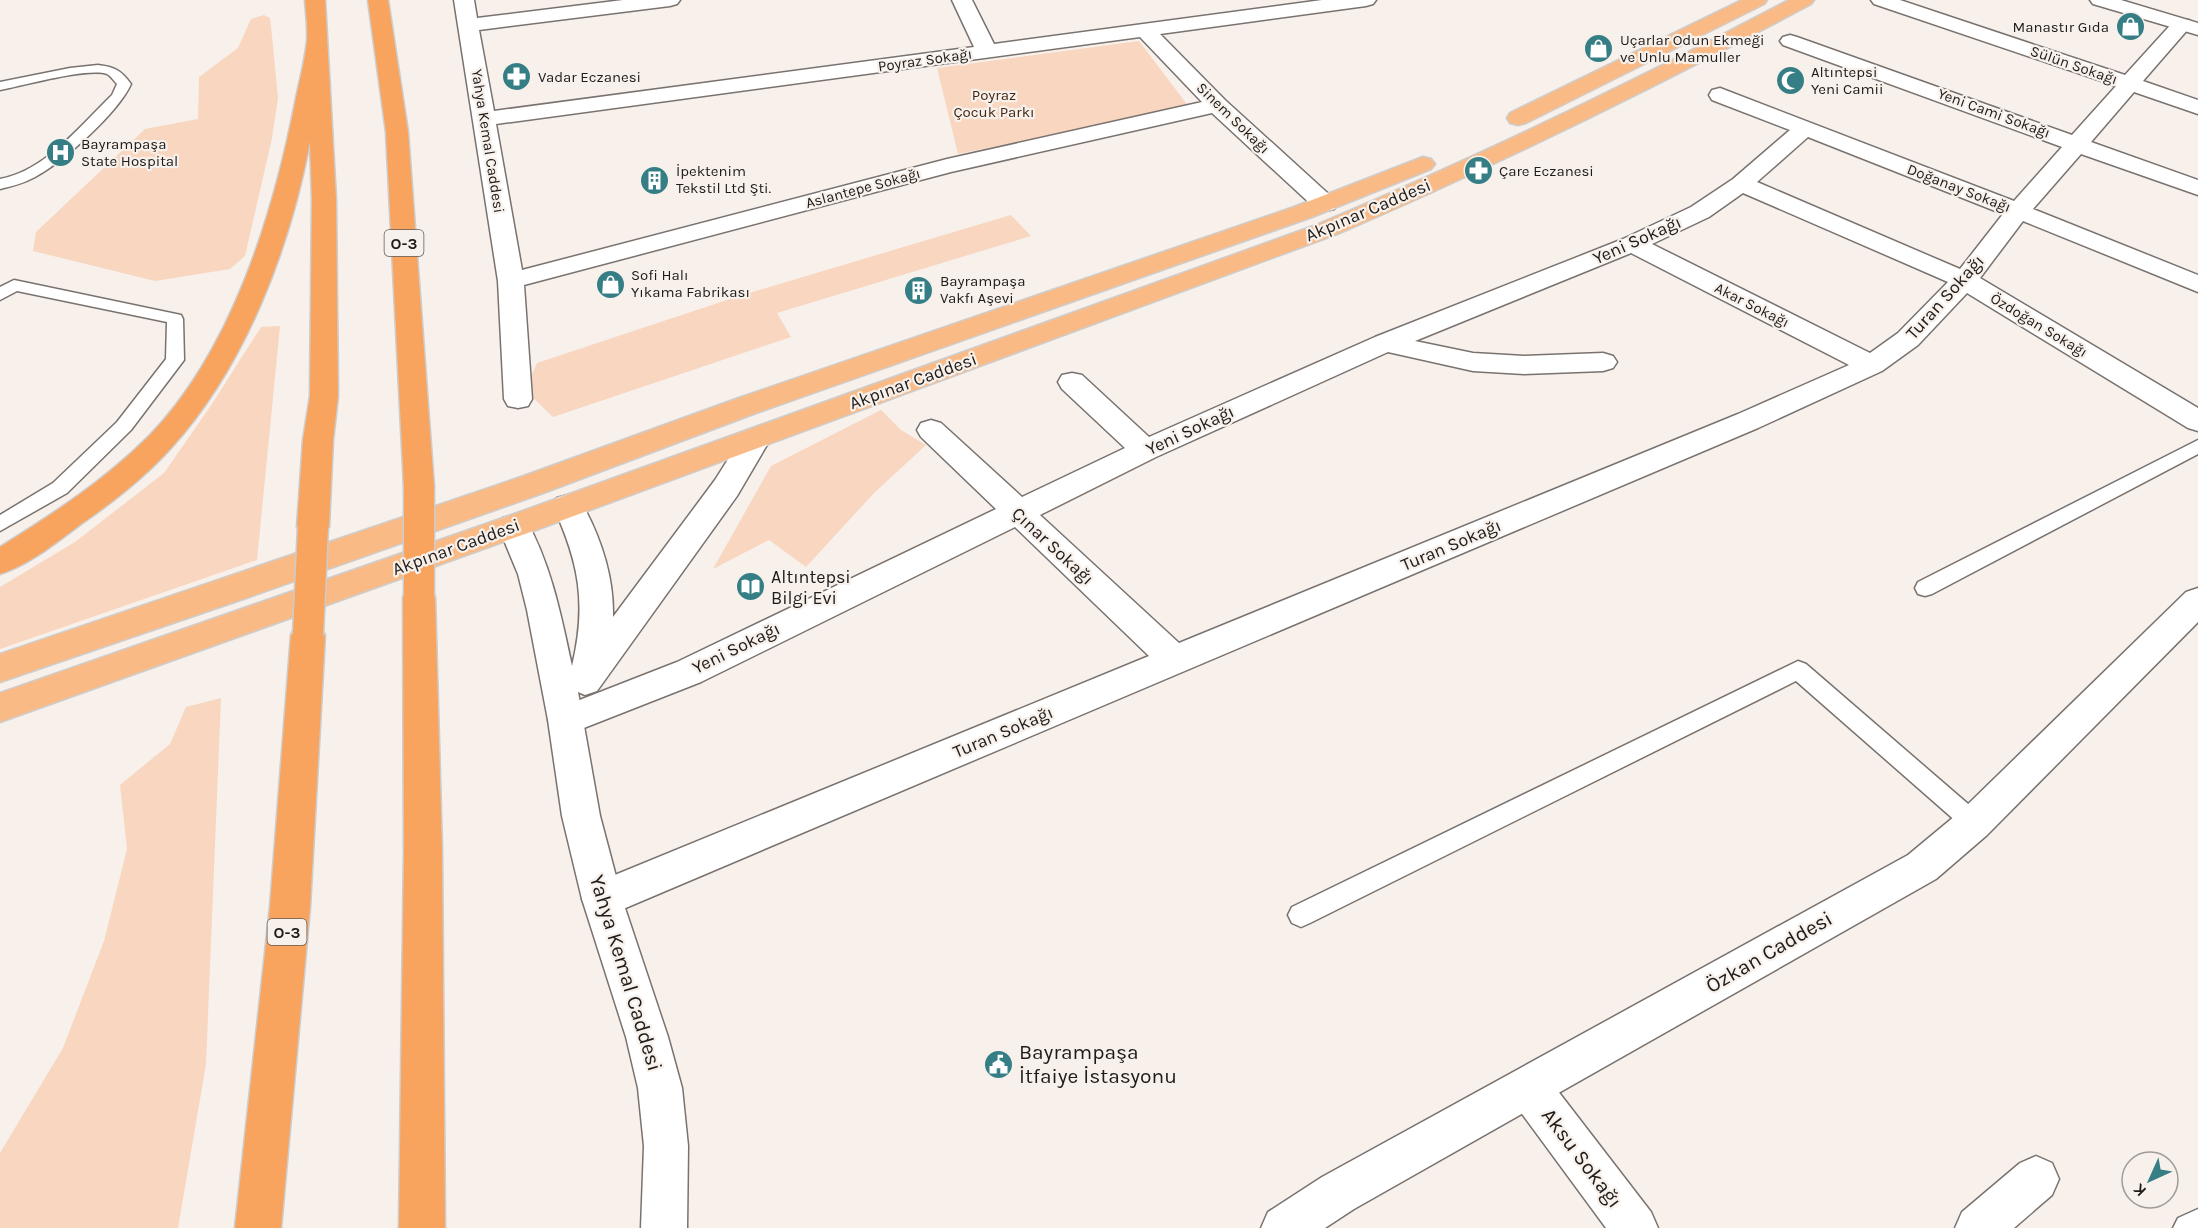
<svg xmlns="http://www.w3.org/2000/svg" width="2198" height="1228" font-family="Karla,sans-serif">
  <rect width="100%" height="100%" fill="#f7f0eb"/>
  <path fill="#f8d6c0" d="M 264,15 L 270,18 L 271,26 L 278,98 L 272,138 L 245,256 L 230,269 L 155,281 L 33,251 L 36,232 L 145,129 L 198,119 L 199,77 L 238,48 L 251,19 Z
    M 1139,41 L 1189,107 L 958,154 L 937,68 Z
    M 1011,215 L 1031,236 L 777,313 L 791,337 L 553,417 L 525,390 L 537,363 L 739,296 Z
    M 280,326 L 257,560 L 0,649 L 0,587 L 75,542 L 164,473 L 212,404 L 261,327 Z
    M 881,410 L 901,430 L 926,445 L 874,493 L 806,567 L 769,540 L 713,569 L 771,466 Z
    M 221,698 L 206,1064 L 178,1228 L 0,1228 L 0,1153 L 63,1048 L 104,941 L 127,849 L 120,785 L 170,744 L 186,707 Z"/>
  <g fill="none" stroke-linecap="round" stroke-linejoin="round">
    <defs>
      <path id="service" d="M 98,65 C 114,67 121,70 131,84 C 118,113 63,162 35,177 C 24,183 13,186 0,189 L 0,179 C 45,171 80,126 112,95 L 117,84 C 114,81 111,76 107,74 C 88,67 22,86 0,90 L 0,82 L 70,68 Z
        M 14,280 L 181,315 L 183,319 L 184,360 L 131,430 L 67,493 L 0,531 L 0,515 L 53,483 L 117,422 L 166,359 L 167,322 L 17,291 L 0,300 L 0,287 Z
        M 2198,440 L 2198,454 L 1932,594 L 1925,596 L 1918,594 L 1915,588 L 1918,582 Z
        M 1798,661 L 1806,664 L 1982,816 L 1986,823 L 1982,830 L 1974,834 L 1966,830 L 1796,681 L 1310,923 L 1301,927 L 1292,923 L 1288,915 L 1292,907 Z
        M 2198,1209 L 2198,1228 L 2173,1228 L 2178,1218 Z"/>
      <path id="minor" d="M 454,0 L 474,0 L 477,18 L 623,0 L 680,0 L 677,4 L 670,6 L 479,30 L 494,111 L 974,47 L 952,0 L 972,0 L 994,44 L 1322,0 L 1376,0 L 1373,4 L 1366,6 L 1160,34 L 1225,100 L 1334,199 L 1337,204 L 1334,209 L 1325,211 L 1316,209 L 1212,113 L 951,172 L 524,285 L 532,399 L 528,406 L 518,408 L 508,406 L 504,399 L 498,281 ZM 1140,37 L 1202,102 L 947,159 L 522,270 L 496,124 Z
        M 1871,0 L 1900,0 L 2125,75 L 2175,20 L 2189,20 L 2192,24 L 2189,28 L 2143,81 L 2198,100 L 2198,114 L 2134,92 L 2091,142 L 2198,180 L 2198,195 L 2081,154 L 2033,209 L 2198,275 L 2198,292 L 2023,221 L 1980,278 L 2198,408 L 2198,431 L 2188,428 L 1967,293 L 1918,345 L 1882,371 L 1758,428 L 616,912 L 602,917 L 588,912 L 582,899 L 588,886 L 1149,656 L 1015,527 L 701,682 L 566,735 L 554,730 L 548,720 L 554,710 L 677,662 L 996,509 L 921,437 L 917,430 L 921,423 L 931,420 L 941,423 L 1022,497 L 1125,448 L 1062,389 L 1058,382 L 1062,375 L 1072,373 L 1082,375 L 1149,437 L 1375,337 L 1623,239 L 1691,207 L 1733,179 L 1790,130 L 1712,100 L 1709,95 L 1712,90 L 1720,88 L 2014,201 L 2062,147 L 1783,45 L 1780,41 L 1783,37 L 1790,35 L 1797,37 L 2072,135 L 2116,86 L 1874,4 ZM 1808,137 L 2003,214 L 1960,269 L 1757,182 ZM 1743,193 L 1948,282 L 1898,333 L 1870,353 L 1652,244 L 1709,217 ZM 1631,253 L 1849,365 L 1738,414 L 1179,643 L 1040,515 L 1156,457 L 1388,352 L 1473,371 L 1524,374 L 1603,371 L 1613,368 L 1617,362 L 1613,356 L 1603,353 L 1524,356 L 1473,353 L 1415,341 Z
        M 1529,1066 L 1544,1073 L 1651,1212 L 1658,1228 L 1606,1228 L 1514,1103 L 1507,1088 L 1514,1073 Z
        M 2036,1156 L 2052,1163 L 2059,1179 L 2052,1195 L 2014,1228 L 1955,1228 L 1962,1212 L 2020,1163 Z"/>
      <path id="tertiary" d="M 2090,0 L 2121,0 L 2198,23 L 2198,35 L 2093,4 Z
        M 756,428 L 766,431 L 771,438 L 737,496 L 597,691 L 585,695 L 578,692 L 600,816 L 622,899 L 668,1037 L 682,1088 L 688,1146 L 687,1228 L 641,1228 L 644,1146 L 638,1088 L 626,1037 L 582,899 L 562,816 L 548,720 L 527,610 L 518,574 L 498,526 L 503,518 L 514,515 L 525,518 C 551,564 561,615 572,666 C 587,604 579,562 553,506 L 557,498 L 568,495 L 579,498 C 600,535 614,575 613,617 L 715,480 L 746,431 Z
        M 2198,588 L 2198,622 L 1987,835 L 1936,879 L 1354,1209 L 1325,1228 L 1261,1228 L 1268,1212 L 1322,1177 L 1908,855 L 1961,811 L 2186,592 Z"/>
      <path id="primary" d="M 1742,0 L 1767,0 L 1764,4 L 1526,123 L 1518,125 L 1510,123 L 1507,118 L 1510,113 Z
        M 1789,0 L 1814,0 L 1811,4 C 1656,87 1498,165 1337,234 L 525,534 L 0,722 L 0,693 L 503,518 L 1319,224 C 1479,156 1636,81 1789,0 Z
        M 1423,157 L 1431,159 L 1435,164 L 1431,169 L 1312,217 L 756,413 L 543,493 L 249,597 L 0,682 L 0,654 L 521,477 L 736,399 L 1294,207 Z"/>
      <path id="trunk" d="M 305,0 L 325,0 L 336,199 L 338,396 L 333,440 L 329,527 L 324,535 L 313,538 L 302,535 L 297,527 L 303,440 L 310,396 L 312,199 L 310,141 C 290,248 245,367 171,448 C 145,477 113,502 81,524 C 57,542 29,565 0,574 L 0,547 C 53,514 105,480 149,436 C 231,352 273,216 295,103 C 299,83 305,61 307,41 C 308,28 306,13 305,0 Z
        M 368,0 L 388,0 L 408,132 L 434,487 L 430,495 L 419,498 L 408,495 L 404,487 L 386,132 Z
        M 419,584 L 431,588 L 435,597 L 442,851 L 445,1228 L 399,1228 L 404,851 L 403,597 L 407,588 Z
        M 308,622 L 320,626 L 325,635 L 310,907 L 281,1228 L 235,1228 L 270,907 L 291,635 L 296,626 Z"/>
    </defs>
    <use href="#service" stroke="#79726e" stroke-width="3"/>
    <use href="#minor" stroke="#79726e" stroke-width="3"/>
    <use href="#tertiary" stroke="#79726e" stroke-width="3"/>
    <use href="#primary" stroke="#cecdcc" stroke-width="3"/>
    <use href="#trunk" stroke="#cecdcc" stroke-width="3"/>
    <use href="#service" fill="#fff" fill-rule="evenodd"/>
    <use href="#minor" fill="#fff" fill-rule="evenodd"/>
    <use href="#tertiary" fill="#fff" fill-rule="evenodd"/>
    <use href="#primary" fill="#faba86" fill-rule="evenodd"/>
    <use href="#trunk" fill="#f8a35e" fill-rule="evenodd"/>
    <defs>
      <path id="trunk-bridge" d="M 419,487 L 419,597
        M 308,635 L 313,527"/>
    </defs>
    <use href="#trunk-bridge" stroke="#cecdcc" stroke-width="33" stroke-linecap="butt"/>
    <use href="#trunk-bridge" stroke="#f8a35e" stroke-width="30"/>
  </g>
  <defs>
    <symbol id="shop-disc" viewBox="-11 -11 22 22"><circle r="9.5" fill="#367e86" stroke="#f7f0eb"/><path d="M-5-2.5h2.3a2.7 3.5 0 0 1 5.4 0H5L5.5 6h-11ZM-1.5-2.5h3a1.5 2.3 0 0 0-3 0Z" fill="#fff"/></symbol>
    <symbol id="pharmacy-disc" viewBox="-11 -11 22 22"><circle r="9.5" fill="#367e86" stroke="#f7f0eb"/><path d="M-2-6h4v4h4v4h-4v4h-4v-4h-4v-4h4Z" fill="#fff"/></symbol>
    <symbol id="mosque-disc" viewBox="-11 -11 22 22"><circle r="9.5" fill="#367e86" stroke="#f7f0eb"/><path d="M3.5-4.9A6 6 0 1 0 3.5 4.9A5 5 0 1 1 3.5-4.9Z" fill="#fff"/></symbol>
    <symbol id="hospital-disc" viewBox="-11 -11 22 22"><circle r="9.5" fill="#367e86" stroke="#f7f0eb"/><path d="M-5-5h3v3.5h4V-5h3V5h-3V1.5h-4V5h-3Z" fill="#fff"/></symbol>
    <symbol id="building-disc" viewBox="-11 -11 22 22"><circle r="9.5" fill="#367e86" stroke="#f7f0eb"/><path d="M-4-6H4V6H1V3H-1V6H-4ZM-2.5-4.3h1.7v1.8h-1.7ZM.8-4.3h1.7v1.8H.8ZM-2.5-1h1.7V.8h-1.7ZM.8-1h1.7V.8H.8Z" fill="#fff"/></symbol>
    <symbol id="library-disc" viewBox="-11 -11 22 22"><circle r="9.5" fill="#367e86" stroke="#f7f0eb"/><path d="M-6-4Q-3-5.5-.7-3.5V5Q-3 3-6 4ZM6-4Q3-5.5 .7-3.5V5Q3 3 6 4Z" fill="#fff"/></symbol>
    <symbol id="civic-disc" viewBox="-11 -11 22 22"><circle r="9.5" fill="#367e86" stroke="#f7f0eb"/><path d="M-.6-6.5H3V-4.5H.6V-3L4-1V1h2V6H-6V1h2V-1L-.6-3ZM-1.2 2.5V6h2.4V2.5Z" fill="#fff"/></symbol>
  </defs>
  <g fill-rule="evenodd">
    <use href="#shop-disc" x="2114" y="10" width="33" height="33"/>
    <use href="#shop-disc" x="1582" y="32" width="33" height="33"/>
    <use href="#pharmacy-disc" x="500" y="60" width="33" height="33"/>
    <use href="#mosque-disc" x="1774" y="64" width="33" height="33"/>
    <use href="#hospital-disc" x="44" y="136" width="33" height="33"/>
    <use href="#pharmacy-disc" x="1462" y="154" width="33" height="33"/>
    <use href="#building-disc" x="638" y="164" width="33" height="33"/>
    <use href="#shop-disc" x="594" y="268" width="33" height="33"/>
    <use href="#building-disc" x="902" y="274" width="33" height="33"/>
    <use href="#library-disc" x="734" y="570" width="33" height="33"/>
    <use href="#civic-disc" x="982" y="1048" width="33" height="33"/>
  </g>
  <g text-anchor="middle" stroke-width="4.5" stroke-linejoin="round" paint-order="stroke">
    <g font-size="15" fill="#1e1b19" stroke="#f7f0eb" text-anchor="start">
      <text x="2109" y="32" text-anchor="end">Manastır Gıda</text>
      <text x="1620" y="45">Uçarlar Odun Ekmeği<tspan x="1620" dy="17">ve Unlu Mamuller</tspan></text>
      <text x="1811" y="77">Altıntepsi<tspan x="1811" dy="17">Yeni Camii</tspan></text>
      <text x="538" y="82">Vadar Eczanesi</text>
      <text x="81" y="149">Bayrampaşa<tspan x="81" dy="17">State Hospital</tspan></text>
      <text x="676" y="176">İpektenim<tspan x="676" dy="17">Tekstil Ltd Şti.</tspan></text>
      <text x="1499" y="176">Çare Eczanesi</text>
      <text x="631" y="280">Sofi Halı<tspan x="631" dy="17">Yıkama Fabrikası</tspan></text>
      <text x="940" y="286">Bayrampaşa<tspan x="940" dy="17">Vakfı Aşevi</tspan></text>
    </g>
    <g font-size="15" fill="#1e1b19" stroke="#f7f0eb">
      <text transform="translate(925 60) rotate(-8)" y="5">Poyraz Sokağı</text>
      <text transform="translate(2074 65) rotate(19)" y="5">Sülün Sokağı</text>
      <text transform="translate(1994 113) rotate(20)" y="5">Yeni Cami Sokağı</text>
      <text transform="translate(1233 118) rotate(44)" y="5">Sinem Sokağı</text>
      <text transform="translate(488 141) rotate(81)" y="5">Yahya Kemal Caddesi</text>
      <text transform="translate(863 188) rotate(-15)" y="5">Aslantepe Sokağı</text>
      <text transform="translate(1959 188) rotate(21)" y="5">Doğanay Sokağı</text>
      <text transform="translate(1752 305) rotate(27)" y="5">Akar Sokağı</text>
      <text transform="translate(2039 325) rotate(31)" y="5">Özdoğan Sokağı</text>
    </g>
    <g font-size="15" fill="#432713" stroke="#f7f0eb">
      <text x="994" y="100">Poyraz<tspan x="994" dy="17">Çocuk Parkı</tspan></text>
    </g>
    <g fill="#f7f0eb" stroke="#5f5b58" stroke-width="1.5">
      <rect x="384.5" y="230" width="39" height="26" rx="4.5"/>
      <rect x="267.5" y="919" width="39" height="26" rx="4.5"/>
    </g>
    <g font-size="16" font-weight="bold" fill="#1e1b19">
      <text x="404" y="249">O-3</text>
      <text x="287" y="938">O-3</text>
    </g>
    <g font-size="18" fill="#1e1b19" stroke="#f7f0eb">
      <text transform="translate(1368 210) rotate(-23)" y="6">Akpınar Caddesi</text>
      <text transform="translate(1637 240) rotate(-24)" y="6">Yeni Sokağı</text>
      <text transform="translate(1945 297) rotate(-48)" y="6">Turan Sokağı</text>
      <text transform="translate(913 381) rotate(-20)" y="6">Akpınar Caddesi</text>
      <text transform="translate(1190 430) rotate(-25)" y="6">Yeni Sokağı</text>
      <text transform="translate(1451 545) rotate(-23)" y="6">Turan Sokağı</text>
      <text transform="translate(1053 546) rotate(43)" y="6">Çınar Sokağı</text>
      <text transform="translate(456 547) rotate(-20)" y="6">Akpınar Caddesi</text>
      <text transform="translate(736 648) rotate(-26)" y="6">Yeni Sokağı</text>
      <text transform="translate(1003 732) rotate(-23)" y="6">Turan Sokağı</text>
    </g>
    <g font-size="18" fill="#1e1b19" stroke="#f7f0eb" text-anchor="start">
      <text x="771" y="583">Altıntepsi<tspan x="771" dy="21">Bilgi Evi</tspan></text>
    </g>
    <g font-size="21" fill="#1e1b19" stroke="#f7f0eb">
      <text transform="translate(1769 952) rotate(-30)" y="7">Özkan Caddesi</text>
      <text transform="translate(626 973) rotate(73)" y="7">Yahya Kemal Caddesi</text>
      <text transform="translate(1582 1158) rotate(53)" y="7">Aksu Sokağı</text>
    </g>
    <g font-size="21" fill="#1e1b19" stroke="#f7f0eb" text-anchor="start">
      <text x="1019" y="1059">Bayrampaşa<tspan x="1019" dy="24">İtfaiye İstasyonu</tspan></text>
    </g>
  </g>
  <g transform="translate(2150 1180) rotate(225)"><circle r="28" fill="#f7f0eb" stroke="#a09b97" stroke-width="1.5"/>
  <path d="M0-4.5L10 22L0 15L-10 22Z" fill="#367e86"/>
  <text y="-9" font-size="16" font-weight="bold" text-anchor="middle" fill="#1e1b19">K</text>
  </g>
</svg>
